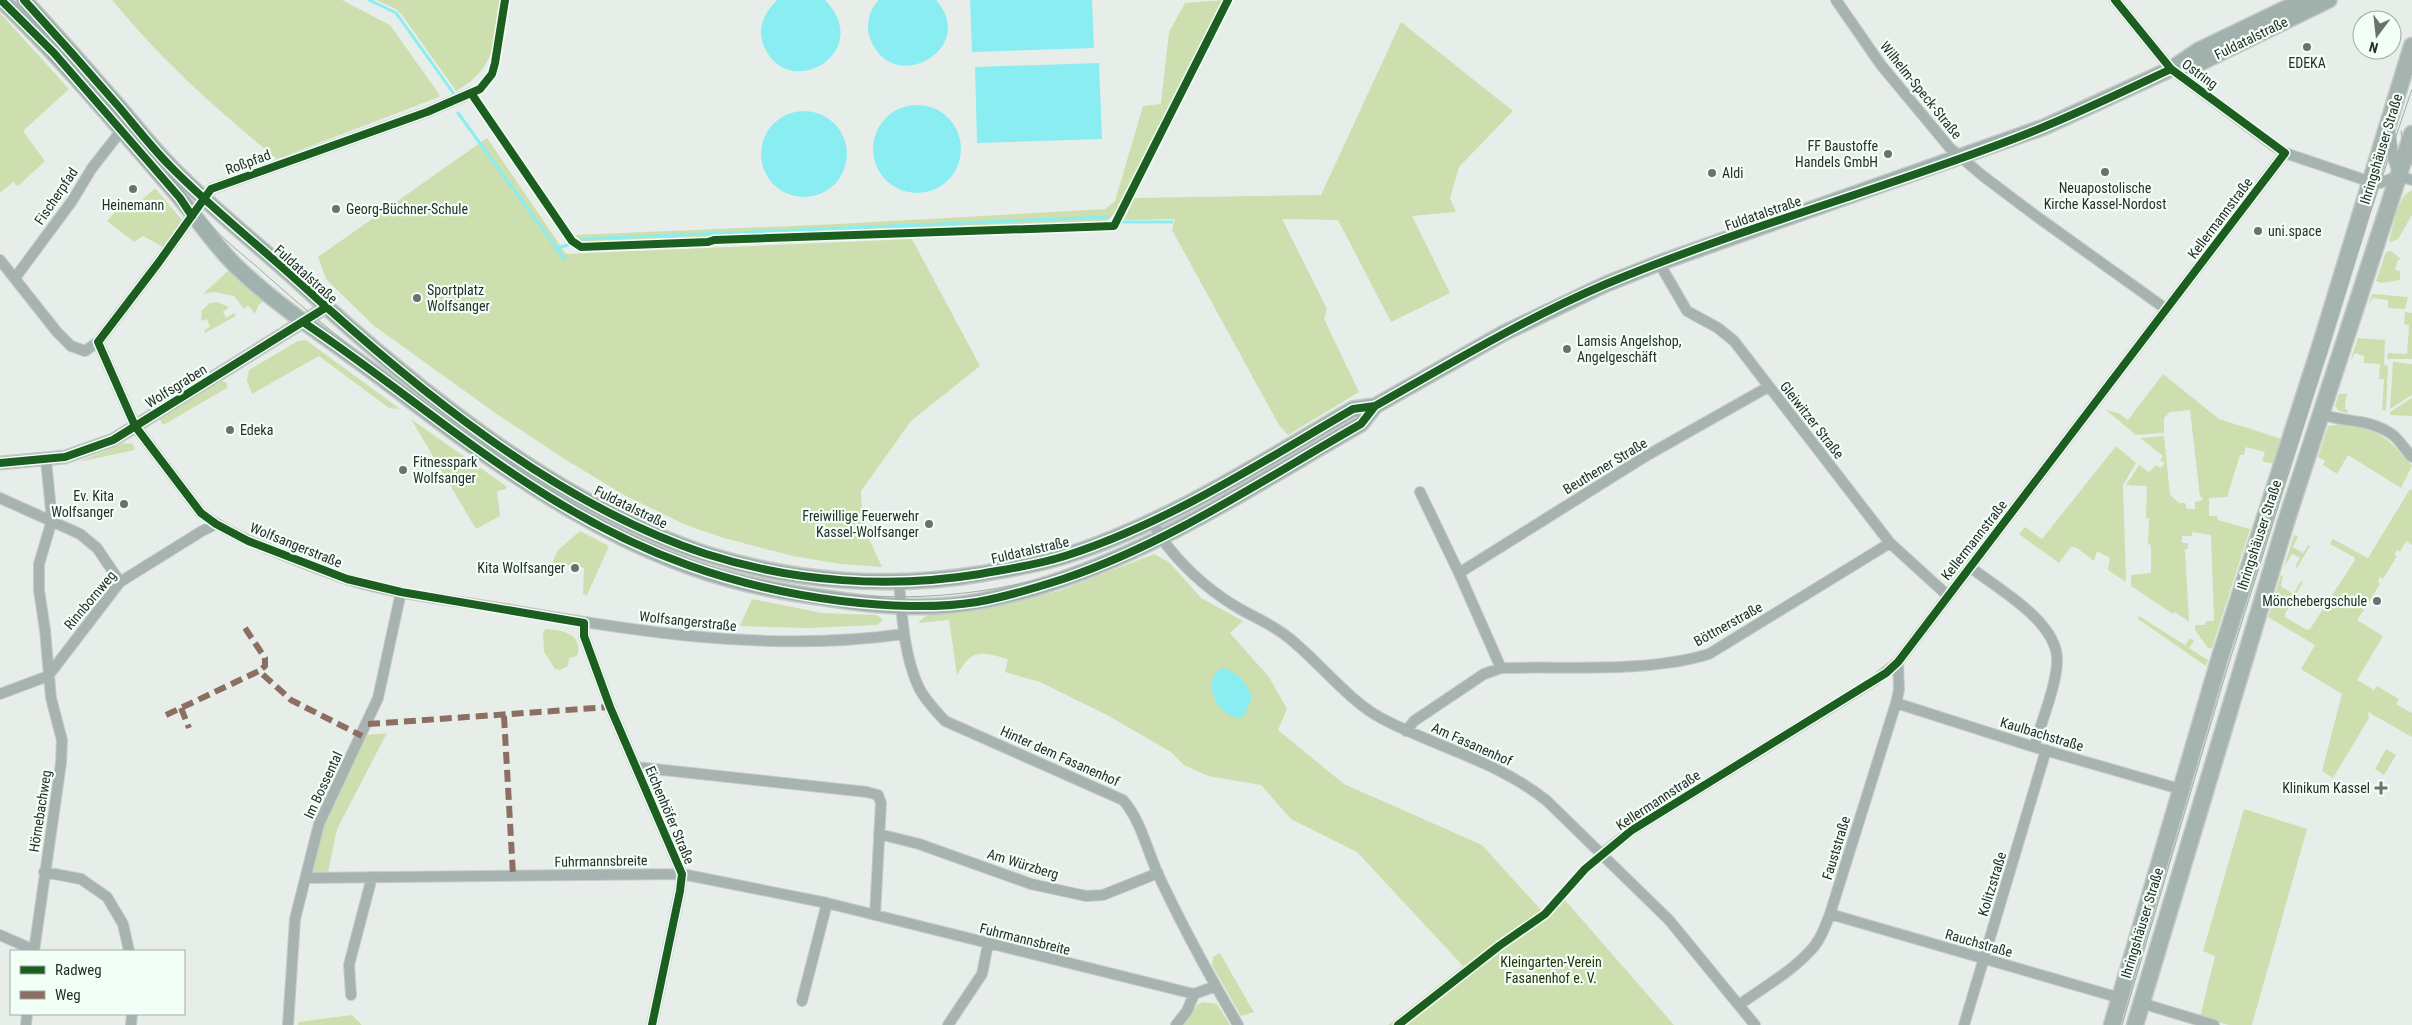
<svg xmlns="http://www.w3.org/2000/svg" width="2412" height="1025" font-family="'Roboto Condensed',sans-serif">
  <rect width="100%" height="100%" fill="#e7eeea"/>
  <path fill="#cddfae" d="M 112,0 L 342,0 L 390,25 L 439,94 L 439,97 L 277,159 C 216,109 162,61 112,0 Z
    M 376,0 L 502,0 C 493,42 497,68 456,91 L 402,15 L 396,9 Z
    M 1224,0 L 1119,209 L 1108,220 L 1101,223 L 585,244 L 574,235 L 838,224 L 1105,209 L 1115,201 L 1143,106 L 1161,104 L 1169,32 L 1185,3 Z
    M 0,13 L 69,89 L 23,131 L 45,161 L 18,186 L 13,182 L 0,193 Z
    M 1401,22 L 1513,111 L 1459,167 L 1450,198 L 1456,212 L 1412,216 L 1450,293 L 1391,322 L 1338,220 L 1282,219 L 1327,309 L 1324,319 L 1359,392 L 1288,435 L 1279,425 L 1172,230 L 1175,219 L 1124,220 L 1134,198 L 1321,195 Z
    M 487,138 L 566,254 L 912,239 L 980,366 L 911,421 L 861,491 L 863,526 L 882,567 L 840,564 L 793,556 L 724,538 L 686,525 L 624,495 L 563,458 L 498,415 L 373,325 L 326,279 L 318,257 Z
    M 155,188 L 182,220 L 163,247 L 143,236 L 134,242 L 107,221 L 121,205 L 133,208 Z
    M 2412,190 L 2412,215 L 2398,239 L 2391,242 L 2389,241 C 2394,226 2396,197 2412,190 Z
    M 2391,251 L 2401,259 L 2398,260 L 2395,270 L 2400,271 L 2400,280 L 2381,283 L 2376,281 L 2386,252 Z
    M 230,269 L 264,300 L 258,306 L 255,314 L 248,305 L 244,309 L 234,296 L 214,292 L 203,294 Z
    M 2372,294 L 2408,297 L 2405,309 L 2388,308 L 2388,300 L 2373,298 L 2368,306 Z
    M 217,302 L 229,307 L 223,312 L 226,318 L 234,313 L 236,316 L 205,333 L 204,330 L 210,327 L 207,319 L 201,321 L 202,310 L 210,303 Z
    M 2405,312 L 2412,313 L 2412,359 L 2387,359 L 2388,353 L 2407,354 L 2409,325 L 2404,324 Z
    M 2358,338 L 2385,340 L 2384,365 L 2388,366 L 2386,410 L 2382,410 L 2384,379 L 2379,379 L 2380,364 L 2364,363 L 2364,356 L 2355,353 L 2350,362 Z
    M 306,340 L 400,409 L 389,408 L 319,356 L 252,394 L 247,381 L 249,370 L 298,341 Z
    M 2393,362 L 2412,364 L 2412,395 L 2390,409 Z
    M 2163,374 L 2219,419 L 2282,439 L 2274,464 L 2262,461 L 2265,452 L 2246,447 L 2244,455 L 2240,455 L 2227,497 L 2209,498 L 2209,516 L 2217,516 L 2218,520 L 2250,529 L 2212,648 L 2208,648 L 2195,630 L 2195,625 L 2205,625 L 2206,621 L 2214,621 L 2211,535 L 2192,532 L 2192,536 L 2182,536 L 2182,543 L 2188,543 L 2188,549 L 2185,549 L 2189,622 L 2175,612 L 2173,614 L 2131,586 L 2131,575 L 2151,573 L 2151,545 L 2148,544 L 2149,518 L 2146,518 L 2147,486 L 2126,485 L 2139,465 L 2149,472 L 2156,465 L 2161,468 L 2165,463 L 2160,460 L 2163,456 L 2140,438 L 2164,436 L 2170,495 L 2179,503 L 2185,503 L 2187,509 L 2195,509 L 2195,502 L 2203,500 L 2202,497 L 2200,497 L 2190,410 L 2170,412 L 2164,418 L 2164,433 L 2136,435 L 2105,409 L 2120,414 L 2128,420 Z
    M 222,381 L 227,383 L 227,388 L 163,425 L 159,418 Z
    M 2339,394 L 2348,394 L 2346,397 L 2345,409 L 2348,410 L 2348,413 L 2339,411 L 2335,406 Z
    M 2412,398 L 2412,416 L 2390,415 L 2390,412 Z
    M 411,419 L 506,486 L 506,489 L 497,491 L 500,516 L 476,529 Z
    M 2328,426 C 2367,418 2389,437 2412,466 L 2401,488 L 2348,455 L 2337,474 L 2323,465 L 2325,461 L 2318,457 Z
    M 124,443 L 133,444 L 135,450 L 78,462 Z
    M 2116,446 L 2136,463 L 2123,485 L 2126,582 L 2108,570 L 2110,558 L 2097,551 L 2094,561 L 2077,548 L 2071,547 L 2059,563 L 2019,534 L 2025,527 L 2042,539 Z
    M 2410,489 L 2412,490 L 2412,545 L 2406,541 L 2400,552 L 2397,550 L 2394,555 L 2397,556 L 2383,579 L 2380,577 L 2378,582 L 2380,584 L 2367,605 L 2364,603 L 2361,608 L 2364,610 L 2357,620 L 2383,636 L 2357,680 L 2374,690 L 2377,686 L 2399,699 L 2396,704 L 2412,713 L 2412,737 L 2368,712 L 2369,718 L 2333,778 L 2322,771 L 2342,694 L 2301,669 L 2315,645 L 2268,617 L 2281,575 L 2283,576 L 2281,586 L 2293,594 L 2301,581 L 2303,582 L 2285,614 L 2285,617 L 2307,630 L 2310,629 L 2355,560 L 2354,557 L 2330,544 L 2333,539 L 2368,558 Z
    M 580,531 L 609,546 L 587,595 L 583,594 L 584,568 L 552,563 L 558,550 Z
    M 2294,535 L 2298,536 L 2293,547 L 2303,553 L 2308,545 L 2310,546 L 2297,568 L 2295,567 L 2300,558 L 2292,554 L 2284,567 Z
    M 1154,554 L 1169,562 L 1201,598 L 1243,621 L 1230,633 L 1269,677 L 1287,709 L 1278,730 L 1344,784 L 1482,845 L 1542,911 L 1558,892 L 1674,1025 L 1388,1025 L 1463,966 L 1357,852 L 1291,819 L 1261,785 L 1208,776 L 1184,765 L 1171,752 L 1107,715 L 1040,682 L 1005,672 L 1008,659 C 981,652 972,648 957,675 L 949,620 L 918,623 L 927,615 L 975,611 L 1059,591 Z
    M 752,599 L 822,613 L 877,615 L 883,620 L 877,625 L 808,628 L 740,626 Z
    M 2139,616 L 2185,645 L 2190,638 L 2194,641 L 2189,648 L 2208,660 L 2206,666 L 2138,619 Z
    M 546,629 C 562,630 584,634 577,656 L 569,658 L 568,666 L 560,670 L 555,669 L 544,652 L 543,632 Z
    M 387,733 L 337,829 L 327,877 L 308,877 L 320,824 L 367,735 Z
    M 2386,749 L 2396,755 L 2384,775 L 2375,769 Z
    M 2244,809 L 2307,829 L 2252,1025 L 2229,1025 L 2200,1017 L 2215,956 L 2203,951 Z
    M 1220,953 L 1249,1004 L 1254,1012 L 1241,1016 L 1212,965 L 1213,957 Z
    M 1203,1002 L 1217,1004 L 1230,1025 L 1182,1025 L 1198,1004 Z
    M 352,1015 L 362,1025 L 298,1025 L 298,1022 Z"/>
  <path fill="#8aedf1" d="M 777,0 L 825,0 C 876,52 787,105 763,44 C 757,27 765,12 777,0 Z
    M 879,0 L 936,0 C 980,49 889,100 869,35 C 866,24 870,8 879,0 Z
    M 970,0 L 1092,0 L 1094,48 L 972,52 Z
    M 1099,63 L 1102,139 L 977,143 L 975,67 Z
    M873 149a44 44 0 1 1 88 0a44 44 0 1 1-88 0Z
    M761 154a43 43 0 1 1 86 0a43 43 0 1 1-86 0Z
    M 1225,668 C 1240,675 1246,682 1252,697 L 1244,716 C 1220,726 1196,675 1225,668 Z"/>
  <g fill="none" stroke-linecap="round" stroke-linejoin="round">
    <path stroke="#8aedf1" stroke-width="3" d="M 369,0 L 396,13 L 454,94
      M 458,113 L 565,260
      M 1122,222 L 1172,222
      M 583,239 L 1107,217
      M 556,248 L 568,245"/>
    <defs>
      <path id="minor" d="M 1836,0 L 1881,65 L 1950,148 L 1983,176 L 2036,216 L 2166,309
        M 2115,0 L 2171,69 L 2274,146 L 2285,153 L 2371,182 L 2380,183 L 2399,176
        M 2389,127 L 2394,161 L 2399,176 L 2412,180
        M 0,260 L 57,332 L 71,346 L 85,351 L 98,342 L 159,262 L 211,189 L 427,112 L 471,93
        M 1659,263 L 1687,311 L 1718,328 L 1734,341 L 1890,543 L 1947,595
        M 15,278 L 72,201 L 92,168 L 121,131
        M 98,342 L 135,426 L 201,513 C 225,531 251,542 278,553 C 300,562 323,571 346,579 C 397,595 453,600 506,609 C 638,632 770,653 904,634
        M 2320,414 C 2346,423 2372,418 2394,436 C 2401,442 2406,451 2412,457
        M 1420,492 L 1459,573 L 1501,668
        M 0,498 L 80,534 L 97,548 L 120,582
        M 1152,522 C 1170,557 1207,590 1240,609 C 1256,618 1275,626 1289,638 C 1318,661 1349,701 1381,718 C 1435,747 1498,761 1547,801 L 1669,920 L 1755,1025
        M 1970,567 C 1998,589 2055,620 2057,658 C 2058,682 2041,723 2034,747
        M 1459,573 L 1646,456 L 1768,387
        M 899,582 C 902,617 904,656 919,688 C 925,700 936,711 945,721 L 1123,800 C 1140,819 1147,849 1157,872 C 1181,924 1209,975 1238,1025
        M 584,623 L 584,636 L 610,707 L 682,874 L 680,891 L 652,1025
        M 48,676 L 120,582 L 202,531 L 216,524
        M 0,694 L 48,676
        M 1896,703 L 2034,747 L 2180,789
        M 1406,731 L 1414,721 L 1484,674 L 1501,668 C 1566,666 1647,673 1709,654 L 1890,543
        M 636,767 L 867,792 L 878,795 L 881,803 L 875,915
        M 879,834 L 919,844 L 1031,884 L 1086,896 L 1103,895 L 1158,873
        M 1602,854 L 1632,830 L 1874,681 L 1898,662 L 2285,153
        M 44,872 L 81,879 L 107,897 L 123,924 L 129,951
        M 306,878 L 682,874 L 827,903 L 1194,994 L 1216,986
        M 1830,914 L 2120,998
        M 0,935 L 34,950
        M 34,951 L 61,763 L 62,740 L 51,698 L 45,630 L 39,590 L 39,564 L 52,520 L 46,460
        M 351,995 L 349,965 L 372,877
        M 802,1001 L 827,903
        M 2141,1003 L 2214,1025
        M 1739,1005 C 1762,988 1790,973 1810,951 C 1820,941 1825,927 1830,914 L 1896,703 L 1899,690 L 1898,662
        M 26,1025 L 27,1014
        M 131,1025 L 132,1014
        M 288,1025 L 295,919 L 319,824 L 378,698 L 401,592
        M 948,1025 L 982,974 L 988,944
        M 1176,1025 L 1187,1011 L 1194,994
        M 1964,1025 L 2046,750"/>
      <path id="tertiary" d="M 0,463 L 65,457 L 113,440 L 325,308"/>
      <path id="secondary" d="M 1,0 C 64,60 119,128 176,193 C 197,218 214,245 238,268 C 281,309 332,341 380,377 C 477,450 576,526 691,567 C 734,583 780,592 826,598 C 876,606 929,611 980,601 C 1119,576 1240,493 1361,424 L 1375,406 L 1504,333 L 1606,284 L 1659,263 L 2044,127 L 2171,69 L 2199,50 L 2303,0
        M 24,0 C 56,35 88,71 119,107 C 136,127 152,148 171,167 C 211,208 257,244 300,283 C 414,388 557,505 706,554 C 794,582 889,589 980,574 C 1008,569 1037,565 1065,556 C 1168,523 1260,463 1353,409 L 1375,406
        M 2177,68 L 2198,64 L 2329,0"/>
      <path id="primary" d="M 2112,1025 L 2220,657 L 2321,344 L 2412,46
        M 2135,1025 L 2285,525 L 2412,134"/>
    </defs>
    <use href="#minor" stroke="#c6cbc8" stroke-width="12"/>
    <use href="#tertiary" stroke="#c6cbc8" stroke-width="15"/>
    <use href="#secondary" stroke="#c6cbc8" stroke-width="18"/>
    <use href="#primary" stroke="#c6cbc8" stroke-width="19"/>
    <use href="#minor" stroke="#a6b3b0" stroke-width="10"/>
    <use href="#tertiary" stroke="#a6b3b0" stroke-width="12"/>
    <use href="#secondary" stroke="#a1b2ae" stroke-width="15"/>
    <use href="#primary" stroke="#a6b4b0" stroke-width="16"/>
    <path stroke="#a1aca9" stroke-width="1" d="M 13,0 C 69,56 122,117 173,179 C 184,192 194,207 206,220 C 221,237 238,251 255,265 C 295,301 335,335 377,368 C 453,429 533,488 620,531 C 765,602 933,619 1086,565 C 1145,544 1198,511 1252,480 C 1348,425 1443,366 1542,317 C 1610,283 1681,259 1753,234 C 1845,202 1938,172 2029,136 C 2128,98 2222,46 2318,0
      M 2401,131 L 2404,149 L 2412,165
      M 1937,162 L 1975,149
      M 2122,1025 L 2224,679 L 2370,213 L 2412,89"/>
    <path stroke="#8d6e63" stroke-width="6" stroke-dasharray="12 6" stroke-linecap="butt" d="M 245,628 L 265,658 L 265,666 L 259,671
      M 181,708 L 189,728
      M 166,715 L 259,671 L 291,700 L 362,736
      M 504,716 L 513,875
      M 368,724 L 610,707"/>
    <defs>
      <path id="cycleway" d="M 1,0 L 54,53 L 180,198 L 192,216
        M 24,0 C 56,35 88,71 119,107 C 136,127 152,148 171,167 C 211,208 257,244 300,283 C 414,388 557,505 706,554 C 794,582 889,589 980,574 C 1008,569 1037,565 1065,556 C 1168,523 1260,463 1353,409 L 1375,406
        M 505,0 L 495,63 L 492,74 L 480,89 L 427,112 L 211,189 L 159,262 L 98,342 L 135,426 L 201,513 L 216,524 L 248,541 L 347,579 L 401,592 L 584,623 L 584,636 L 610,707 L 682,874 L 680,891 L 652,1025
        M 471,93 L 572,241 L 581,247 L 708,242 L 714,240 L 1114,226 L 1228,0
        M 303,322 C 387,378 463,444 549,497 C 642,555 732,587 841,601 C 886,606 932,609 977,602 C 1006,597 1035,588 1063,579 C 1168,544 1266,478 1361,424 L 1375,406 C 1451,363 1526,318 1606,284 C 1740,228 1881,190 2016,138 C 2069,118 2120,93 2171,69
        M 0,463 L 65,457 L 113,440 L 325,308
        M 1398,1025 L 1499,946 L 1545,914 L 1585,869 L 1632,830 L 1886,673 L 1898,662 L 2285,153 L 2171,69 L 2115,0"/>
    </defs>
    <use href="#cycleway" stroke="#f1fff7" stroke-width="11"/>
    <use href="#cycleway" stroke="#1b5e20" stroke-width="8"/>
  </g>
  <g fill="#6c716e" stroke="#f1fff7" stroke-width="2">
    <circle cx="2307" cy="47" r="5"/>
    <circle cx="1888" cy="154" r="5"/>
    <circle cx="2105" cy="172" r="5"/>
    <circle cx="1712" cy="173" r="5"/>
    <circle cx="133" cy="189" r="5"/>
    <circle cx="336" cy="209" r="5"/>
    <circle cx="2258" cy="231" r="5"/>
    <circle cx="417" cy="298" r="5"/>
    <circle cx="1567" cy="349" r="5"/>
    <circle cx="230" cy="430" r="5"/>
    <circle cx="403" cy="470" r="5"/>
    <circle cx="124" cy="504" r="5"/>
    <circle cx="929" cy="524" r="5"/>
    <circle cx="575" cy="568" r="5"/>
    <circle cx="2377" cy="601" r="5"/>
    <path d="M2378.5 780.5h5v5h5v5h-5v5h-5v-5h-5v-5h5z"/>
  </g>
  <g text-anchor="middle" stroke-width="4.5" stroke-linejoin="round" paint-order="stroke">
    <g font-size="14" fill="#292e2b" stroke="#f1fff7">
      <text transform="translate(2251 38) rotate(-26)" y="5">Fuldatalstraße</text>
      <text transform="translate(2200 74) rotate(36)" y="5">Ostring</text>
      <text transform="translate(1921 90) rotate(51)" y="5">Wilhelm-Speck-Straße</text>
      <text transform="translate(2381 149) rotate(-73)" y="5">Ihringshäuser Straße</text>
      <text transform="translate(248 162) rotate(-20)" y="5">Roßpfad</text>
      <text transform="translate(56 196) rotate(-56)" y="5">Fischerpfad</text>
      <text transform="translate(1763 213) rotate(-19)" y="5">Fuldatalstraße</text>
      <text transform="translate(2220 218) rotate(-53)" y="5">Kellermannstraße</text>
      <text transform="translate(306 274) rotate(42)" y="5">Fuldatalstraße</text>
      <text transform="translate(176 386) rotate(-32)" y="5">Wolfsgraben</text>
      <text transform="translate(1812 420) rotate(52)" y="5">Gleiwitzer Straße</text>
      <text transform="translate(1605 466) rotate(-31)" y="5">Beuthener Straße</text>
      <text transform="translate(631 507) rotate(26)" y="5">Fuldatalstraße</text>
      <text transform="translate(2259 535) rotate(-72)" y="5">Ihringshäuser Straße</text>
      <text transform="translate(1974 540) rotate(-52)" y="5">Kellermannstraße</text>
      <text transform="translate(296 545) rotate(22)" y="5">Wolfsangerstraße</text>
      <text transform="translate(1030 550) rotate(-13)" y="5">Fuldatalstraße</text>
      <text transform="translate(90 600) rotate(-50)" y="5">Rinnbornweg</text>
      <text transform="translate(688 621) rotate(6)" y="5">Wolfsangerstraße</text>
      <text transform="translate(1728 624) rotate(-29)" y="5">Böttnerstraße</text>
      <text transform="translate(2042 734) rotate(17)" y="5">Kaulbachstraße</text>
      <text transform="translate(1472 744) rotate(24)" y="5">Am Fasanenhof</text>
      <text transform="translate(1060 756) rotate(24)" y="5">Hinter dem Fasanenhof</text>
      <text transform="translate(323 785) rotate(-65)" y="5">Im Bossental</text>
      <text transform="translate(1658 800) rotate(-33)" y="5">Kellermannstraße</text>
      <text transform="translate(40 811) rotate(-81)" y="5">Hörnebachweg</text>
      <text transform="translate(670 815) rotate(67)" y="5">Eichenhöfer Straße</text>
      <text transform="translate(1836 848) rotate(-73)" y="5">Fauststraße</text>
      <text transform="translate(601 861) rotate(-1)" y="5">Fuhrmannsbreite</text>
      <text transform="translate(1023 864) rotate(17)" y="5">Am Würzberg</text>
      <text transform="translate(1992 884) rotate(-73)" y="5">Kolitzstraße</text>
      <text transform="translate(2142 923) rotate(-73)" y="5">Ihringshäuser Straße</text>
      <text transform="translate(1025 939) rotate(14)" y="5">Fuhrmannsbreite</text>
      <text transform="translate(1979 943) rotate(16)" y="5">Rauchstraße</text>
    </g>
    <g font-size="14" fill="#292e2b" stroke="#f1fff7" text-anchor="start">
      <text x="2307" y="68" text-anchor="middle">EDEKA</text>
      <text x="1878" y="151" text-anchor="end">FF Baustoffe<tspan x="1878" dy="16">Handels GmbH</tspan></text>
      <text x="1722" y="178">Aldi</text>
      <text x="2105" y="193" text-anchor="middle">Neuapostolische<tspan x="2105" dy="16">Kirche Kassel-Nordost</tspan></text>
      <text x="133" y="210" text-anchor="middle">Heinemann</text>
      <text x="346" y="214">Georg-Büchner-Schule</text>
      <text x="2268" y="236">uni.space</text>
      <text x="427" y="295">Sportplatz<tspan x="427" dy="16">Wolfsanger</tspan></text>
      <text x="1577" y="346">Lamsis Angelshop,<tspan x="1577" dy="16">Angelgeschäft</tspan></text>
      <text x="240" y="435">Edeka</text>
      <text x="413" y="467">Fitnesspark<tspan x="413" dy="16">Wolfsanger</tspan></text>
      <text x="114" y="501" text-anchor="end">Ev. Kita<tspan x="114" dy="16">Wolfsanger</tspan></text>
      <text x="919" y="521" text-anchor="end">Freiwillige Feuerwehr<tspan x="919" dy="16">Kassel-Wolfsanger</tspan></text>
      <text x="565" y="573" text-anchor="end">Kita Wolfsanger</text>
      <text x="2367" y="606" text-anchor="end">Mönchebergschule</text>
      <text x="2370" y="793" text-anchor="end">Klinikum Kassel</text>
    </g>
    <g font-size="14" fill="#29330d" stroke="#f1fff7">
      <text x="1551" y="967">Kleingarten-Verein<tspan x="1551" dy="16">Fasanenhof e. V.</tspan></text>
    </g>
  </g>
  <rect x="10" y="950" width="175" height="65" fill="#f1fff7" stroke="#a1aba5"/>
  <rect x="20" y="966" width="25" height="8" fill="#1b5e20" stroke="#a1aba5"/>
  <text x="55" y="975" font-size="15" fill="#292e2b">Radweg</text>
  <rect x="20" y="991" width="25" height="8" fill="#8d6e63" stroke="#a1aba5"/>
  <text x="55" y="1000" font-size="15" fill="#292e2b">Weg</text>
  <g transform="translate(2377 35) rotate(195)"><circle r="24" fill="#f1fff7" stroke="#a1aba5"/>
  <path d="M0-4L9 19L0 12L-9 19Z" fill="#6c716e"/>
  <text y="-8" font-size="14" font-weight="bold" text-anchor="middle" fill="#292e2b">N</text>
  </g>
</svg>
